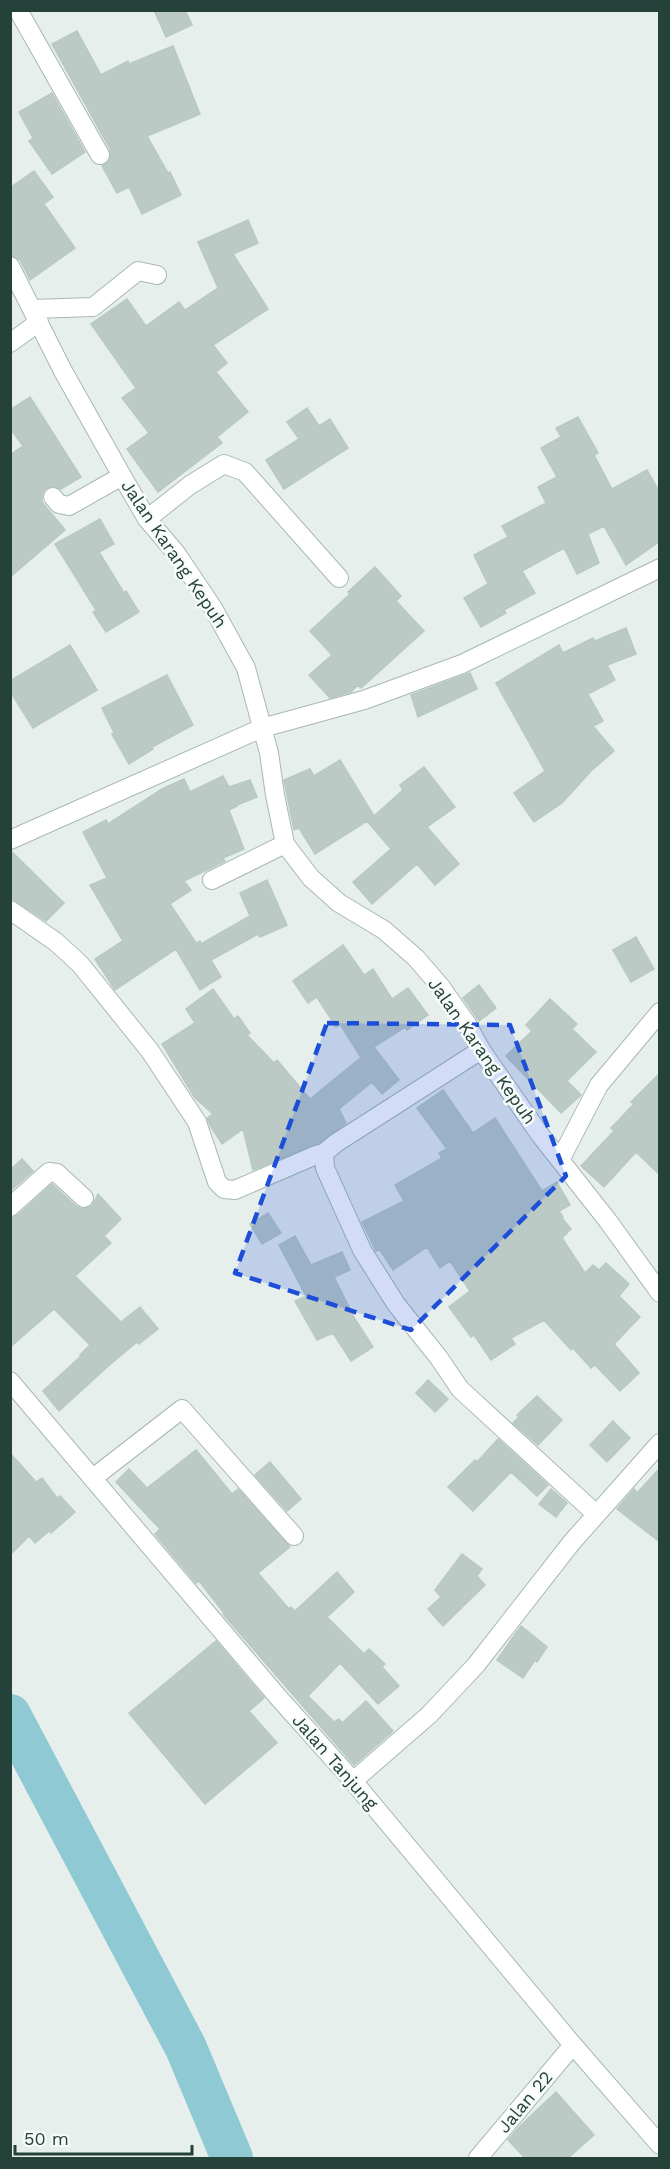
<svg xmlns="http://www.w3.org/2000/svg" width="670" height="2169" font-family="'Work Sans',sans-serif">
  <rect width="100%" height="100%" fill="#e6efeb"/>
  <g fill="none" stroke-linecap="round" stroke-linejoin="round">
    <path stroke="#8ec9d4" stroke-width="42" d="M 10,1715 L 186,2048 L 232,2158"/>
  </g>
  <path fill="#bbcac4" stroke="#b8c9c2" stroke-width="1.5" d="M 154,10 L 185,10 L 192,25 L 166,37 Z
    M 77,31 L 101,75 L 128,61 L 129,64 L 173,46 L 200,114 L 147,136 L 168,173 L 170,172 L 181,195 L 142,214 L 129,187 L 117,193 L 102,166 L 110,160 L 110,149 L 52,44 Z
    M 52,93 L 85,152 L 52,174 L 29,141 L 33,138 L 19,112 Z
    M 34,171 L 53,197 L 44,204 L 75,248 L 30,280 L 20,260 L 10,255 L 10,188 Z
    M 248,220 L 258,243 L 233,254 L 268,309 L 213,345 L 227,363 L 216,372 L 248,412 L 217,437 L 222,443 L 158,492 L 127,449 L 149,433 L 122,398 L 136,388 L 91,324 L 127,299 L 146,326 L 179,302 L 185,310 L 218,288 L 198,242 Z
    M 30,397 L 81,477 L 61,489 L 52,486 L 45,489 L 42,494 L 42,502 L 65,530 L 10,577 L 10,455 L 23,446 L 10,428 L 10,410 Z
    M 307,408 L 319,426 L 330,419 L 348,448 L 284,489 L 266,460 L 299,439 L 287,422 Z
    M 578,417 L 598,453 L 594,455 L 612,489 L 647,470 L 660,493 L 660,541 L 626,565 L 604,526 L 588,534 L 599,563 L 577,574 L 564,548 L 522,571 L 535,593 L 504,610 L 506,613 L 481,627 L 464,598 L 488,584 L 474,555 L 508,537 L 502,526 L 546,503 L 538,487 L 557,477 L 541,448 L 561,437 L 556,428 Z
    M 100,519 L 114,544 L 99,552 L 124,593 L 126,591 L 139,612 L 106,632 L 93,612 L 96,610 L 55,544 Z
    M 375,567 L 401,596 L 396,601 L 424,631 L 361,688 L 358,685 L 351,692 L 330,698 L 309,675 L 332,655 L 310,631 L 350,594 L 348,592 Z
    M 626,628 L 636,654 L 607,665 L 615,680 L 588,694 L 603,721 L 593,726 L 614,751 L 591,771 L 562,803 L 534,822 L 514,793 L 545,771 L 496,683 L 559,645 L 563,653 L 593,638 L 595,641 Z
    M 70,645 L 97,690 L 33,728 L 10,691 L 10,681 Z
    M 470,673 L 477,689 L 418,717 L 411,695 Z
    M 167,675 L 193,725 L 152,747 L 153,749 L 129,764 L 112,734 L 114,733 L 102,708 Z
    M 340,760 L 374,816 L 403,790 L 400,785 L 424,767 L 455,807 L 427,827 L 459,864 L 435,885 L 417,864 L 372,904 L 353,882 L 391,849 L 367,821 L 315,854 L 299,828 L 294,830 L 284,780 L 310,769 L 314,776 Z
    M 223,776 L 229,787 L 250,780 L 257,797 L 237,805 L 237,806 L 229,810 L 244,849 L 223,858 L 225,861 L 184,881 L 191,890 L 170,904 L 196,943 L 200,941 L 201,944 L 250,916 L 240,893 L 267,880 L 287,925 L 260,937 L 258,934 L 211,960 L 221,977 L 200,990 L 176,949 L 115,990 L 95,959 L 123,941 L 90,885 L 107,878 L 83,832 L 106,820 L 108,824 L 162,789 L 184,779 L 190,792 Z
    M 11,851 L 64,903 L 46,921 L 10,897 Z
    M 636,937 L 654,969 L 631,982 L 613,950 Z
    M 343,945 L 364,975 L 373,969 L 392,999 L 408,988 L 428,1015 L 407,1030 L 405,1027 L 360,1056 L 340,1024 L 336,1027 L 317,997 L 308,1003 L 293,981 Z
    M 479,985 L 496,1008 L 479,1021 L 463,998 Z
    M 213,989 L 234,1019 L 238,1016 L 250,1033 L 247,1035 L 274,1063 L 277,1060 L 310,1099 L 374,1047 L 399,1080 L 382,1094 L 372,1082 L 339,1109 L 346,1123 L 319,1143 L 253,1170 L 243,1129 L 222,1144 L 211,1127 L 207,1118 L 213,1114 L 195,1098 L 162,1044 L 195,1023 L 186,1009 Z
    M 550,999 L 577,1024 L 572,1029 L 596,1052 L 567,1081 L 581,1095 L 561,1113 L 506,1056 L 532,1031 L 526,1025 Z
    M 660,1073 L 660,1175 L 636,1152 L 604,1187 L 581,1166 L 614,1131 L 611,1128 L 634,1104 L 631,1102 Z
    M 443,1090 L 473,1133 L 495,1118 L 542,1191 L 557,1182 L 570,1205 L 559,1211 L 563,1217 L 562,1218 L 571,1229 L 562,1238 L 585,1273 L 593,1265 L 599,1270 L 606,1263 L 629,1284 L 619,1296 L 640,1317 L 614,1344 L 639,1373 L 620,1391 L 595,1365 L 591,1368 L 573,1348 L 571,1350 L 544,1320 L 511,1338 L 515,1344 L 491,1360 L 474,1335 L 471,1337 L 449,1307 L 470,1291 L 450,1261 L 440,1268 L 427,1247 L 393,1270 L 380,1250 L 376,1251 L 362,1222 L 404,1201 L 395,1185 L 442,1158 L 439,1153 L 447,1149 L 417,1108 Z
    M 22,1159 L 33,1171 L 10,1191 L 10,1170 Z
    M 52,1184 L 76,1206 L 82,1209 L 92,1206 L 98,1194 L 121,1219 L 104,1236 L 111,1243 L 75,1276 L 121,1322 L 140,1307 L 158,1329 L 139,1344 L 137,1342 L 106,1368 L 59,1411 L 43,1391 L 81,1356 L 80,1355 L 90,1345 L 54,1309 L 10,1347 L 10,1218 L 18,1215 Z
    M 268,1213 L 281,1233 L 262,1244 L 250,1224 Z
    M 295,1236 L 311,1265 L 342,1252 L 350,1270 L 334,1277 L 355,1319 L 373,1347 L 351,1361 L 333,1333 L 317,1340 L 295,1301 L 306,1296 L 279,1245 Z
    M 428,1380 L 448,1399 L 435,1412 L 416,1393 Z
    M 537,1396 L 562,1420 L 538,1445 L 513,1423 L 519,1417 L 517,1415 Z
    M 613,1421 L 630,1438 L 607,1462 L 590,1445 Z
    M 498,1439 L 548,1485 L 537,1496 L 511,1472 L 473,1511 L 448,1487 L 475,1460 L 477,1462 Z
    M 196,1450 L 232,1494 L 238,1489 L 290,1547 L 258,1573 L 289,1609 L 291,1607 L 295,1611 L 337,1572 L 354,1592 L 327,1617 L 364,1654 L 369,1649 L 385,1664 L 382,1667 L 399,1686 L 378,1704 L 340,1663 L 308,1696 L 334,1722 L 339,1719 L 342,1723 L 366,1701 L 393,1731 L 354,1765 L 223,1614 L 224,1613 L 199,1581 L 196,1583 L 155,1534 L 160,1529 L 116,1482 L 129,1469 L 147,1488 Z
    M 10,1453 L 36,1482 L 42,1478 L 57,1498 L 60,1496 L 75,1512 L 51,1533 L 49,1531 L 35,1543 L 29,1536 L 10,1555 Z
    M 270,1462 L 301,1499 L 287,1511 L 255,1475 Z
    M 660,1468 L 660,1542 L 617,1509 L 634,1489 L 637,1493 Z
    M 551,1489 L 567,1503 L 556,1517 L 539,1504 Z
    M 462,1554 L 482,1569 L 477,1576 L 485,1585 L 443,1626 L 428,1609 L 441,1597 L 435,1590 Z
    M 521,1626 L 547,1647 L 537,1662 L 535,1660 L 523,1678 L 497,1660 Z
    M 216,1641 L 264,1698 L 249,1711 L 277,1743 L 205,1804 L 129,1713 Z
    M 556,2092 L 594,2135 L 568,2158 L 525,2158 L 508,2140 L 520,2126 Z"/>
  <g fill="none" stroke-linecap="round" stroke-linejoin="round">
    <defs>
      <path id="street" d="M 18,10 L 100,155
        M 10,266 L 63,371 L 122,476 L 147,519 L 176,553 L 213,608 L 246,668 L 269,753 L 275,795 L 285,844 L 311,878 L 339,903 L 384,930 L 416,958 L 441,987 L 467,1024 L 481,1050 L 541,1136 L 608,1221 L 660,1293
        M 33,309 L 93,307 L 138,271 L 157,275
        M 10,343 L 39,322
        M 53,497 L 59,504 L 69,506 L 122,476
        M 147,519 L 190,485 L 224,464 L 245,472 L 339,578
        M 10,840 L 262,728 L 364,700 L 462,664 L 660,568
        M 212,880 L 285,844
        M 10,910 L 56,942 L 80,964 L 150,1051 L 197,1122 L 217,1182 L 224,1189 L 235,1190 L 316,1155 L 324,1153
        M 481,1050 L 336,1143 L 324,1153 L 325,1168 L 362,1250 L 396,1304 L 439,1358 L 460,1389 L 596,1514
        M 560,1160 L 599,1085 L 660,1012
        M 10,1207 L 49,1172 L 57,1173 L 84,1198
        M 10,1381 L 278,1697 L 353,1781 L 573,2045 L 660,2145
        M 93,1478 L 182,1409 L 294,1536
        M 353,1781 L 429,1715 L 476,1665 L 572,1542 L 660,1443
        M 478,2158 L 573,2045"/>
    </defs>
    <use href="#street" stroke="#a8b8b2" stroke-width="20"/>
    <use href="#street" stroke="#fff" stroke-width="18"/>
  </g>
  <path fill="#1d4ed8" fill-opacity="0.2" stroke="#1d4ed8" stroke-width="4.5" stroke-dasharray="12 8" stroke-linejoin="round" d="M 327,1023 L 510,1025 L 566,1176 L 411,1330 L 235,1273 Z"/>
  <g text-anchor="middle" stroke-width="5" stroke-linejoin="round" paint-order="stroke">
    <g font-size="18" fill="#24423a" stroke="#f7fbf9">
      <text transform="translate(174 554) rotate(56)" y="6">Jalan Karang Kepuh</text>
      <text transform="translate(482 1051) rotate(55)" y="6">Jalan Karang Kepuh</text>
      <text transform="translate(335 1762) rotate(49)" y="6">Jalan Tanjung</text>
      <text transform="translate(525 2102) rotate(-50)" y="6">Jalan 22</text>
    </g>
  </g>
  <rect width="670" height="2169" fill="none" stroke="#24423a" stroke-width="24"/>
  <path d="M15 2145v9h177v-9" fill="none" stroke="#24423a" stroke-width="3"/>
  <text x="24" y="2145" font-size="18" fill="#24423a" stroke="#f7fbf9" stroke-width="4.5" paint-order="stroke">50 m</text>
</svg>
